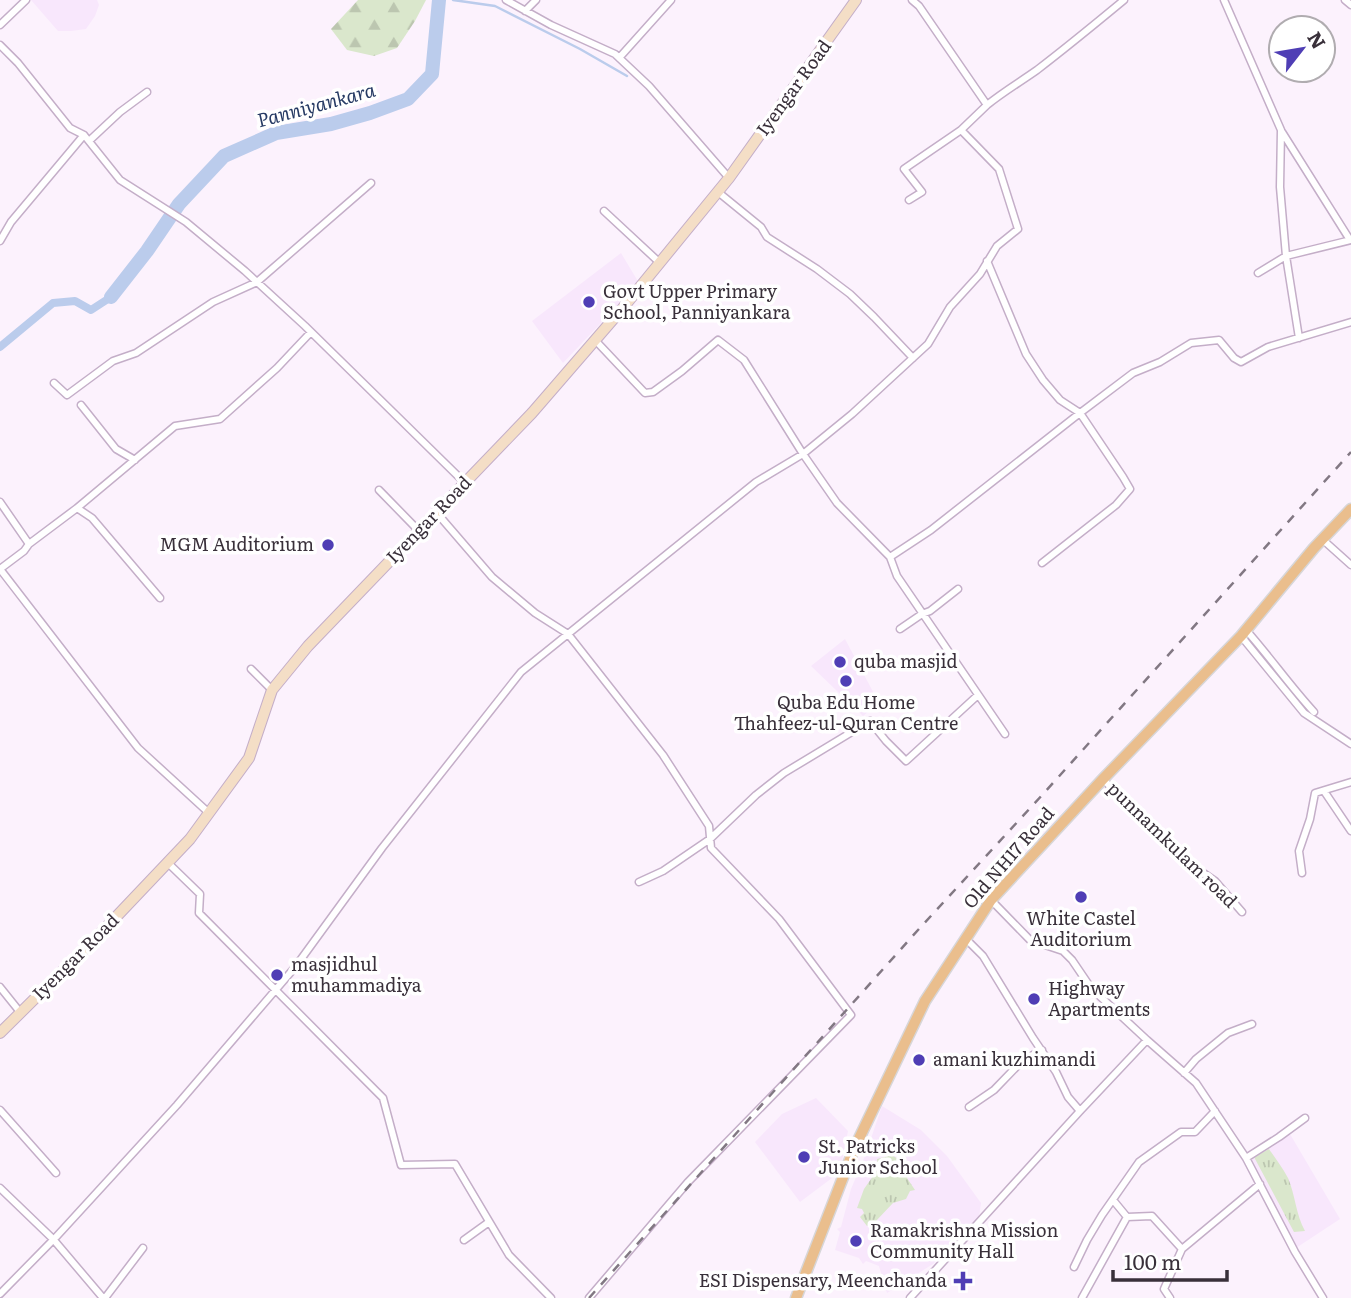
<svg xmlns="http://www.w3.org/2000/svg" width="1351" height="1298" font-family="Literata,serif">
  <defs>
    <pattern id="forest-firs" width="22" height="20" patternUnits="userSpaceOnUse" patternTransform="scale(1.75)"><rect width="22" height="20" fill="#dae7cc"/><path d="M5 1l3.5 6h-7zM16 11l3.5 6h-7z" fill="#bcc6b0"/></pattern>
    <pattern id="park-tufts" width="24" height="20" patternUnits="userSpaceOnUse" patternTransform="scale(1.75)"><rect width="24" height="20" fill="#dae7cc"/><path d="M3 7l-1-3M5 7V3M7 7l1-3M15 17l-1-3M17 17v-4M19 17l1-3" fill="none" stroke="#bcc6b0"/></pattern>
  </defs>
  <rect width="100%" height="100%" fill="#fcf2fd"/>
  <path fill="#f8e7fc" d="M 31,0 L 97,0 L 99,5 L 95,16 L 86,29 L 71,31 L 58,31 Z
    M 621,253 L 639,283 L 563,363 L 532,321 Z
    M 845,639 L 879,703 L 863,716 L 811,666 Z
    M 816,1098 L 848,1131 L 840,1172 L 800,1202 L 755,1142 L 782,1114 Z
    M 882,1106 L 921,1130 L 947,1156 L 981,1203 L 979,1217 L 933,1264 L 887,1293 L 879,1266 L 866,1261 L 863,1264 L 859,1258 L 835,1250 L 840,1232 L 837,1229 L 841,1227 L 851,1189 L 865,1156 Z
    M 1290,1134 L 1340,1219 L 1296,1248 L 1249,1158 Z"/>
  <path fill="url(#forest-firs)" d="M 358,0 L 426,0 L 415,21 L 397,48 L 374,56 L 347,50 L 331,29 Z"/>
  <path fill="url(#park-tufts)" d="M 1269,1149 C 1275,1158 1283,1168 1288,1178 C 1295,1194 1296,1215 1305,1231 L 1294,1232 L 1254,1157 Z
    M 892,1155 L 901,1161 L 906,1160 L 909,1174 L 907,1178 L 915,1190 L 910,1191 L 906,1199 L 893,1203 L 876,1221 L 867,1226 L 860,1217 L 864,1213 L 862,1209 L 857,1208 L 864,1189 L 878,1169 L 877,1159 Z"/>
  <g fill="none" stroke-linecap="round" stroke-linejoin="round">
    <path stroke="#bbccec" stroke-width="2.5" d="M 453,0 L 495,6 L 580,49 L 627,76"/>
    <path stroke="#bbccec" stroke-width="8" d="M 0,347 L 53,303 L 75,301 L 91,310 L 111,297"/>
    <path stroke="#bbccec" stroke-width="14" d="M 111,297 L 147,251 L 179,204 L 224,156 L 276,133 L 331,124 L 370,113 L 408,99 L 432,74 L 439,0"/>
    <defs>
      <path id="minor" d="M 506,0 L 551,25 L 615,54 L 649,86 L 729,178
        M 1224,0 L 1281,130 L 1280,187 L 1286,256 L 1299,338
        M 1345,0 L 1351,5
        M 525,11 L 536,0
        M 0,25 L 26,0
        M 0,45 L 18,63 L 70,128 L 84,135 L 120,180 L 186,222 L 245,271 L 305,326 L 465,483
        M 619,58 L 671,0
        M 987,105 C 1003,92 1020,82 1037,70 C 1067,47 1095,24 1124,0
        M 1282,132 L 1350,240
        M 89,141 L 120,112 L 147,92
        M 718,192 L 761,227 L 767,237 L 817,269 L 850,294 L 874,317 L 913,358
        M 909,200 L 922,192 L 904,169 L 961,130
        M 604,211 L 660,263
        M 0,241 L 11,222 L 84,135
        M 987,261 L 1026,354 L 1043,380 L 1060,400 L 1080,413 L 1123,477 L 1130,489 L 1116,505 L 1042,563
        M 1258,273 L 1286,256 L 1351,240
        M 595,340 L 645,393 L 653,392 L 682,371 L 718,340 L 744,360 L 803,454 L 837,503 L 890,557 L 897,576 L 1005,734
        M 54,383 L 67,395 L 113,361 L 136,353 L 213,302 L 257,282 L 371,183
        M 81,405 L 116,449 L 135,460
        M 379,490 L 419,531
        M 0,502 L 29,544 L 77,508 L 92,518 L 160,598
        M 77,508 L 175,426 L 220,419 L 277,368 L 311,332
        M 436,512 L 492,577 L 535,613 L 568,634 L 663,755 L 709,826 L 711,848 L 779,919 L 851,1015 L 688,1182 L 589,1298
        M 1322,539 L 1351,565
        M 890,557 L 931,530 L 1080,413 L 1133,373 L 1160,362 L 1191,343 L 1219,340 L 1234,358 L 1241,362 L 1268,347 L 1351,322
        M 0,569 L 138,748 L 209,813
        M 0,569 L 24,551 L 29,544
        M 900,629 L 922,614 L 930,611 L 958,589
        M 1246,630 C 1270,657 1290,686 1314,712
        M 1241,636 L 1304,713 L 1351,744
        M 251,669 L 272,690
        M 1103,779 L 1151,830 L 1183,859 L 1215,881 L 1242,912
        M 1324,791 L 1351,831
        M 167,862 L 200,894 L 199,913 L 383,1098 L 401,1165 L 455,1164 L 509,1255 L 551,1298
        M 1302,873 L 1299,851 L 1310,819 L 1315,793 L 1351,782
        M 639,882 L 663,871 L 710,839 L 756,795 L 784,773 L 870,721 L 886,741 L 906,761 L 978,695
        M 991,900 L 1030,940 L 1063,951 L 1072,960 L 1091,988 L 1147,1040 L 1196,1083 L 1246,1158 L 1295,1252 L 1323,1298
        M 966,939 L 983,956 L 1033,1038 L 1056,1072 L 1068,1097 L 1080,1111
        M 0,987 L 20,1012
        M 1184,1073 L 1196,1059 L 1228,1033 L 1252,1024
        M 969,1107 L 994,1090 L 1022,1061 L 1042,1050
        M 0,1110 L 56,1173
        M 1246,1158 L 1279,1137 L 1305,1118
        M 0,1188 L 53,1239 L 103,1298
        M 1127,1217 L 1152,1216 L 1182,1249 L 1164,1289 L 1170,1298
        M 464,1240 L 489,1222
        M 1182,1249 L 1260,1184
        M 1074,1267 L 1087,1240 L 1102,1215 L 1139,1162 L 1181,1132 L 1195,1132 L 1215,1111
        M 0,1294 L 56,1237 L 177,1105 L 296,966 L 382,848 L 521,672 L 756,482 L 803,454 L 852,414 L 928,344 L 950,307 L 980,274 L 997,246 L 1018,229 L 999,169 L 961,130 L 987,105 L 919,6 L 912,0
        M 105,1298 L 143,1248
        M 910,1298 L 1080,1111 L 1147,1040
        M 1082,1298 L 1127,1217 L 1113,1200"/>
      <path id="secondary" d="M 0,1033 L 97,937 L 190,839 L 249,758 L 272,690 L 308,646 L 532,413 L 622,309 L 729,178 L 856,0"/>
      <path id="primary" d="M 796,1298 L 854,1149 L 925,1001 L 991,900 L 1103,779 L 1241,636 L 1314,548 L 1351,509"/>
    </defs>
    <use href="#minor" stroke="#c4aec8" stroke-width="9"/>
    <use href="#secondary" stroke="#c4aec8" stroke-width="12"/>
    <use href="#primary" stroke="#d7d6d8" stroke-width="13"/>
    <use href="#minor" stroke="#fff" stroke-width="6"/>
    <use href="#secondary" stroke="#f4dec6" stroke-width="10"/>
    <use href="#primary" stroke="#eabe8d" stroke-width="10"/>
    <path stroke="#827883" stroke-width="2.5" stroke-dasharray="9 9" stroke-linecap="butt" d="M 589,1298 L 918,930 L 1044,793 L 1351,452"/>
  </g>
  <g fill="#4f3eb5" stroke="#fff" stroke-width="2.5">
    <circle cx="589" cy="302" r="7"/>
    <circle cx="328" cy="545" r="7"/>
    <circle cx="840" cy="662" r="7"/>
    <circle cx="846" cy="681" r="7"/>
    <circle cx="1081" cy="897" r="7"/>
    <circle cx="277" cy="975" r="7"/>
    <circle cx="1034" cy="999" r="7"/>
    <circle cx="919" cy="1060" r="7"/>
    <circle cx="804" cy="1157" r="7"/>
    <circle cx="856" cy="1241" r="7"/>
    <path d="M959.5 1270.5h7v7h7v7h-7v7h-7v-7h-7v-7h7z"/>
  </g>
  <g text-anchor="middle" stroke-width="7" stroke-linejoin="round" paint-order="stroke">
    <g font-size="18" fill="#39303a" stroke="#fff">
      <text transform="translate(794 88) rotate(-54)" y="6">Iyengar Road</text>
      <text transform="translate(429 520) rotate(-46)" y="6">Iyengar Road</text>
      <text transform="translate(1172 845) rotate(44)" y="6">punnamkulam road</text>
      <text transform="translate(1009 858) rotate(-49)" y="6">Old NH17 Road</text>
      <text transform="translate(76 957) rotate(-45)" y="6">Iyengar Road</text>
    </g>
    <g font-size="18" fill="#39303a" stroke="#fff" text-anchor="start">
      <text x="603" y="298">Govt Upper Primary<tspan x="603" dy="21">School, Panniyankara</tspan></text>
      <text x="314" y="551" text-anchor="end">MGM Auditorium</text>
      <text x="854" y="668">quba masjid</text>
      <text x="846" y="709" text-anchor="middle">Quba Edu Home<tspan x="846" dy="21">Thahfeez-ul-Quran Centre</tspan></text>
      <text x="1081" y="925" text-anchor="middle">White Castel<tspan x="1081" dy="21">Auditorium</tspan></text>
      <text x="291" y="971">masjidhul<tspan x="291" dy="21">muhammadiya</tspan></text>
      <text x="1048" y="995">Highway<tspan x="1048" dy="21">Apartments</tspan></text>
      <text x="933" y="1066">amani kuzhimandi</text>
      <text x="818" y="1153">St. Patricks<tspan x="818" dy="21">Junior School</tspan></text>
      <text x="870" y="1237">Ramakrishna Mission<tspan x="870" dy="21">Community Hall</tspan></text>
      <text x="947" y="1287" text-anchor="end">ESI Dispensary, Meenchanda</text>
    </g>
    <g font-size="19" font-style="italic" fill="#263a64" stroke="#fff">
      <text transform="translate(316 105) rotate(-15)" y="7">Panniyankara</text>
    </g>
  </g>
  <g transform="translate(1302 49) rotate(59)"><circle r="33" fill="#ffffff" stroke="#b0acb0" stroke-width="2"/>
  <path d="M0-5L12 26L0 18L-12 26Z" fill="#4f3eb5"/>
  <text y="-10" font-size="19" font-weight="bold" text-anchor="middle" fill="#39303a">N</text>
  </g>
  <path d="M1113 1270v10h114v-10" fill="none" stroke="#39303a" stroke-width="3.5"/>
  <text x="1124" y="1270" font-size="21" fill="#39303a" stroke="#ffffff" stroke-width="5" paint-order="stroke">100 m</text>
</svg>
